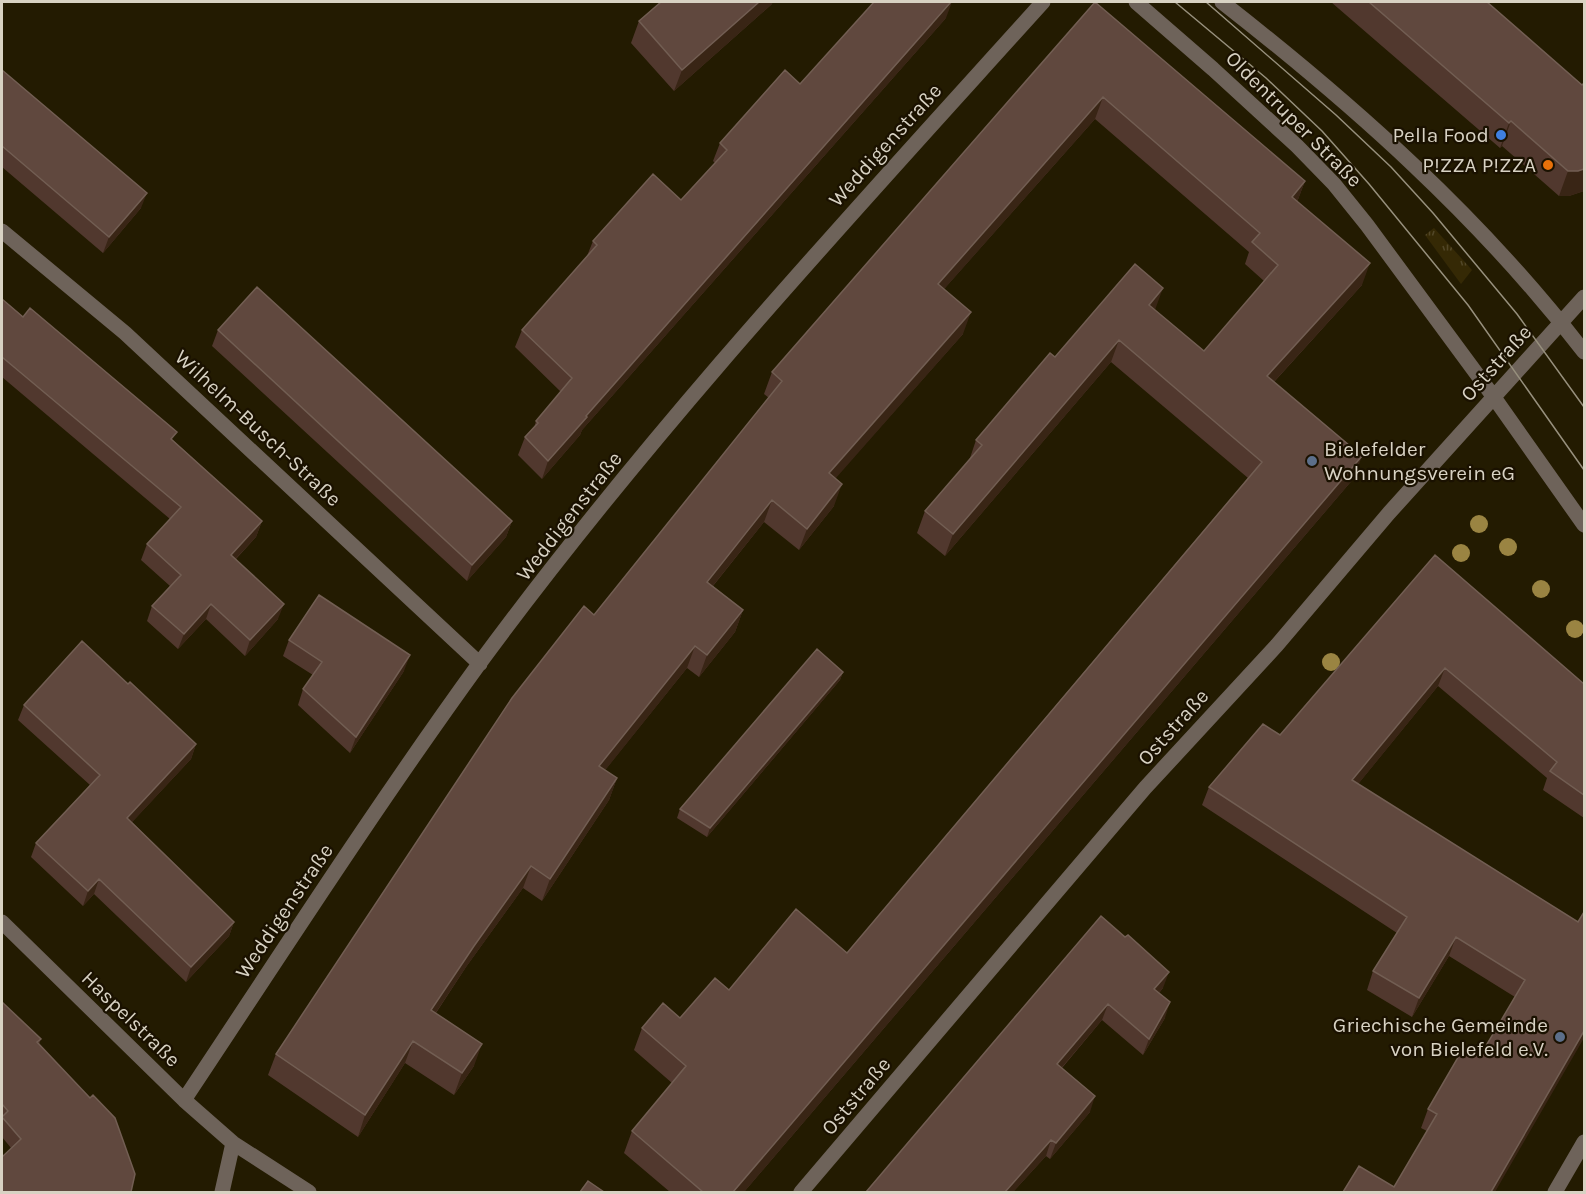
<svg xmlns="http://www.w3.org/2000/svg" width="1586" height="1194" font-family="Karla,sans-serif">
  <defs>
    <pattern id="grass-tufts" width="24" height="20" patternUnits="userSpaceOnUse" patternTransform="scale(1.5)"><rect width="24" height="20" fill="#352905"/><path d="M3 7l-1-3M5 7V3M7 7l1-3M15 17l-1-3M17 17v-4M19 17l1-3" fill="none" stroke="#524728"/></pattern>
  </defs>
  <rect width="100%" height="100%" fill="#231b01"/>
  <path fill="url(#grass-tufts)" d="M 1434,228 L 1472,270 L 1461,284 L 1425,235 Z"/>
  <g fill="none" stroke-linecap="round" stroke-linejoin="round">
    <path stroke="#6e635a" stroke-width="15" d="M 1136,2 L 1213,69 L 1297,146 L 1334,184 L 1367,225 L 1493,396 L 1584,525
      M 1222,2 C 1355,106 1481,218 1584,352
      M 2,231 L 125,333 L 480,664
      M 2,922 L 184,1100 L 233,1143 L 309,1192
      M 184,1100 C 281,954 376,806 479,664 C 651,430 849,217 1043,2
      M 222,1192 L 233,1143
      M 801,1192 L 1145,788 L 1277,645 L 1389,513 L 1584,297
      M 1555,1192 L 1584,1142"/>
    <path stroke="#97907d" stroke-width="1.5" d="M 1175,2 L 1266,78 L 1322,131 L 1369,184 L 1468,305 L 1584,470
      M 1206,2 L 1336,115 L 1391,167 L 1433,213 L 1517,314 L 1584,407"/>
  </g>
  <g fill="#9a8442">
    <circle cx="1479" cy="524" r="9"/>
    <circle cx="1508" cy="547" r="9"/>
    <circle cx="1461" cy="553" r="9"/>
    <circle cx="1541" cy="589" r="9"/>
    <circle cx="1575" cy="629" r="9"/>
    <circle cx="1331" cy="662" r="9"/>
  </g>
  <path fill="#51382e" d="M 1095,2 L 1305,181 L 1297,202 L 1362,285 L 1274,382 L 1354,478 L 744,1192 L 670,1192 L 624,1153 L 632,1131 L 672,1083 L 634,1050 L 642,1028 L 680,1018 L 729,990 L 847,953 L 1248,478 L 1111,362 L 945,556 L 917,533 L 925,511 L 969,461 L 976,440 L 1055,357 L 1155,310 L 1204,351 L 1264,281 L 1245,264 L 1249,252 L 1095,119 L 944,289 L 963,334 L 835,478 L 834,506 L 799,550 L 764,522 L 713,586 L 743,610 L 735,632 L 699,677 L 687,668 L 605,770 L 617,778 L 609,800 L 542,901 L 523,888 L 466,967 L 436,1013 L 474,1066 L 454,1095 L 405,1063 L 358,1137 L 268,1075 L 276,1054 L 594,615 L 769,398 L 764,394 L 772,372 Z
    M 1331,2 L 1487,2 L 1582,85 L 1584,83 L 1584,191 L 1569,196 L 1559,196 L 1502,146 L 1500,148 Z
    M 772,4 L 674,91 L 631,43 L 639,21 Z
    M 946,18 L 582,430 L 580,435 L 542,479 L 518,455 L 525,437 L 534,428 L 536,421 L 561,392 L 515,347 L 522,330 L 587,256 L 593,241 L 681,200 L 715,163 L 713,161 L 720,143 L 800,84 Z
    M 2,70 L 141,208 L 103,253 L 2,167 Z
    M 2,299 L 174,441 L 262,521 L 256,537 L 236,559 L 278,619 L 245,656 L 206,619 L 178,649 L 147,621 L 152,606 L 170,586 L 141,560 L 147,544 L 170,519 L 2,377 Z
    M 218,330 L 512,521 L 506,537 L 467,581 L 212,346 Z
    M 1435,555 L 1584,684 L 1584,818 L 1543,790 L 1547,778 L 1438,686 L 1358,784 L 1584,1038 L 1394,1187 L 1427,1131 L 1421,1128 L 1428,1109 L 1480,1056 L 1515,997 L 1449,956 L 1412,1017 L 1367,990 L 1373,971 L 1397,933 L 1202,805 L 1209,787 L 1280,735 Z
    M 289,640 L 404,671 L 350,753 L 298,705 L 303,689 L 313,675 L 283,656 Z
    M 843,672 L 840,680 L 707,837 L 677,818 L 680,809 Z
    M 128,684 L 196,744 L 191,759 L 132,822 L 234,922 L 229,936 L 186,982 L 94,894 L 83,906 L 31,857 L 36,843 L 90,785 L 18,720 L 24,705 Z
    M 1101,916 L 1163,988 L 1159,993 L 1165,1018 L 1143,1055 L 1102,1020 L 1062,1068 L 1090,1112 L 1050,1159 L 1046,1156 L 1013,1192 Z
    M 2,1002 L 41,1039 L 39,1044 L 90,1098 L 115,1118 L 11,1148 L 2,1137 Z"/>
  <path fill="#392515" d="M 759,2 L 773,2 L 772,4 L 674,91 L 682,70 Z
    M 952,2 L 946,18 L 582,430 L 580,435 L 542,479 L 548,461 L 586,416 Z
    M 1103,97 L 1095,119 L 930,305 L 938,284 Z
    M 1511,121 L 1502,146 L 1500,148 L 1509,123 Z
    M 1584,169 L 1584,191 L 1569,196 L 1559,196 L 1568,171 Z
    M 1305,181 L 1297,202 L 1292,197 Z
    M 147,193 L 141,208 L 103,253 L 109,237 Z
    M 1370,263 L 1362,285 L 1259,398 L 1267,376 Z
    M 1163,288 L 1155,310 L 1149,305 Z
    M 971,312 L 963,334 L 821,495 L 829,473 Z
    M 1119,340 L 1111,362 L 945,556 L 953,534 Z
    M 1362,456 L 1354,478 L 744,1192 L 733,1192 Z
    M 842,484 L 834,506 L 799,550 L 807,529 Z
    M 772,500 L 764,522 L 699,603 L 707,582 Z
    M 262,521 L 256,537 L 225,570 L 231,555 Z
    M 512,521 L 506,537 L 467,581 L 472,565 Z
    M 211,604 L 206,619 L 178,649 L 184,634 Z
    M 284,604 L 278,619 L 245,656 L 250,640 Z
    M 743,610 L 735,632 L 699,677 L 707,655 Z
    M 695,646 L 687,668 L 591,788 L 599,766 Z
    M 410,655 L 404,671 L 350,753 L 356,737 Z
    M 1445,668 L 1438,686 L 1346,799 L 1352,780 Z
    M 843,672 L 840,680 L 707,837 L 710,828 Z
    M 196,744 L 191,759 L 122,833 L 127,818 Z
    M 617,778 L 609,800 L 542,901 L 550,879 Z
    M 531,866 L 523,888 L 466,967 L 423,1032 L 431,1010 L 474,946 Z
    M 99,879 L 94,894 L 83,906 L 88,891 Z
    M 234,922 L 229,936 L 186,982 L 191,967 Z
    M 1456,937 L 1449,956 L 1412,1017 L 1419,998 Z
    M 1169,972 L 1163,988 L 1148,1005 L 1154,989 Z
    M 1170,1002 L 1165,1018 L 1143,1055 L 1149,1039 Z
    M 1108,1004 L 1102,1020 L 1051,1080 L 1057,1064 Z
    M 1584,1031 L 1584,1038 L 1495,1192 L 1491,1192 Z
    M 413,1041 L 405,1063 L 358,1137 L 365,1115 Z
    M 482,1044 L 474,1066 L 454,1095 L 462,1073 Z
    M 1095,1096 L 1090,1112 L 1050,1159 L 1056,1143 Z
    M 1051,1140 L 1046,1156 L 1013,1192 L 1005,1192 Z"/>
  <path fill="#60483e" stroke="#725e53" stroke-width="1.5" d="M 661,2 L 759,2 L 682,70 L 639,21 Z
    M 874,2 L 951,2 L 586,416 L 587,417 L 548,461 L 525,437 L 538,423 L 536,421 L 572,378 L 522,330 L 597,245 L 593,241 L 653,174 L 681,200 L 727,150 L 720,143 L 785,70 L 800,84 Z
    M 1095,2 L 1305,181 L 1292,197 L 1370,263 L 1267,376 L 1362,456 L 733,1192 L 703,1192 L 632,1131 L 686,1066 L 642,1028 L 663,1003 L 680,1018 L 715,978 L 729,990 L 796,909 L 847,953 L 1262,462 L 1119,340 L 953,534 L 925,511 L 982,445 L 976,440 L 1050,353 L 1055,357 L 1135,264 L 1163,288 L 1149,305 L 1204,351 L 1278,265 L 1252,242 L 1260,233 L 1103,97 L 938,284 L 971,312 L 829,473 L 842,484 L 807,529 L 772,500 L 707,582 L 743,610 L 707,655 L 695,646 L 599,766 L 617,778 L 550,879 L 531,866 L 474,946 L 431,1010 L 482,1044 L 462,1073 L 413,1041 L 365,1115 L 276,1054 L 512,698 L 584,606 L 594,615 L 782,381 L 772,372 Z
    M 1369,2 L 1487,2 L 1582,85 L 1584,83 L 1584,169 L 1578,171 L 1568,171 L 1511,121 L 1509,123 Z
    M 2,70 L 147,193 L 109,237 L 2,146 Z
    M 257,287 L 512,521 L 472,565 L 218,330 Z
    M 2,299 L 23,317 L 30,308 L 177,432 L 171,439 L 262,521 L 231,555 L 284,604 L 250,640 L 211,604 L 184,634 L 152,606 L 181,575 L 147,544 L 181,507 L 2,357 Z
    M 1435,555 L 1584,684 L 1584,795 L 1550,771 L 1557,762 L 1445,668 L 1352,780 L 1578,922 L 1584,912 L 1584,1031 L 1491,1192 L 1343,1192 L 1359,1166 L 1394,1187 L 1437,1114 L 1428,1109 L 1464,1047 L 1480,1056 L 1525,980 L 1456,937 L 1419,998 L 1373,971 L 1407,917 L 1209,787 L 1263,724 L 1280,735 Z
    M 319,595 L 410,655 L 356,737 L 303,689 L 322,662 L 289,640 Z
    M 82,641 L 128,684 L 130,682 L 196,744 L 127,818 L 234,922 L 191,967 L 99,879 L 88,891 L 36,843 L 100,775 L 24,705 Z
    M 817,649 L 843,672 L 710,828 L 680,809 Z
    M 1101,916 L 1125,937 L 1128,935 L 1169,972 L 1154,989 L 1170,1002 L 1149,1039 L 1108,1004 L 1057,1064 L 1095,1096 L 1056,1143 L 1051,1140 L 1005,1192 L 866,1192 Z
    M 2,1002 L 41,1039 L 37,1042 L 90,1098 L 93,1095 L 115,1118 L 135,1174 L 131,1192 L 2,1192 L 2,1157 L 21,1139 L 2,1117 L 8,1111 L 2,1104 Z
    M 588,1181 L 604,1192 L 580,1192 Z"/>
  <circle fill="#3f7fe0" stroke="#1a1100" stroke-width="2" cx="1501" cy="135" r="6"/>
  <circle fill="#e8710a" stroke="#1a1100" stroke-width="2" cx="1548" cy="165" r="6"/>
  <g fill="#5c6f8a" stroke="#1a1100" stroke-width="2">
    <circle cx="1312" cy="461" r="6"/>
    <circle cx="1560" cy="1037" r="6"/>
  </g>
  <g text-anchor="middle" stroke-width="4.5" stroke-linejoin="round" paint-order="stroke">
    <g font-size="21" fill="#d8d2c3" stroke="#1a1100">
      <text transform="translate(1294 119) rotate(45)" y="7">Oldentruper Straße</text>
      <text transform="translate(885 145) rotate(-48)" y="7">Weddigenstraße</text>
      <text transform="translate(1496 363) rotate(-48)" y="7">Oststraße</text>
      <text transform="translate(258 428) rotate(43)" y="7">Wilhelm-Busch-Straße</text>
      <text transform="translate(569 516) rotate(-52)" y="7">Weddigenstraße</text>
      <text transform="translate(1173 727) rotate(-48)" y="7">Oststraße</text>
      <text transform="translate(284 911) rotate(-56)" y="7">Weddigenstraße</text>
      <text transform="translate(131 1019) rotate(44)" y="7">Haspelstraße</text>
      <text transform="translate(856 1096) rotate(-50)" y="7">Oststraße</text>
    </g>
    <g font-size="21" fill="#d8d2c3" stroke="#1a1100" text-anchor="end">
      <text x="1489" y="142">Pella Food</text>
      <text x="1536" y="172">P!ZZA P!ZZA</text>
      <text x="1324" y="456" text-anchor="start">Bielefelder<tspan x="1324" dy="24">Wohnungsverein eG</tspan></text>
      <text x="1548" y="1032">Griechische Gemeinde<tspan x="1548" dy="24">von Bielefeld e.V.</tspan></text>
    </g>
  </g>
  <rect width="1586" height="1194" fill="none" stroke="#d8d2c3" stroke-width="6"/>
</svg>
